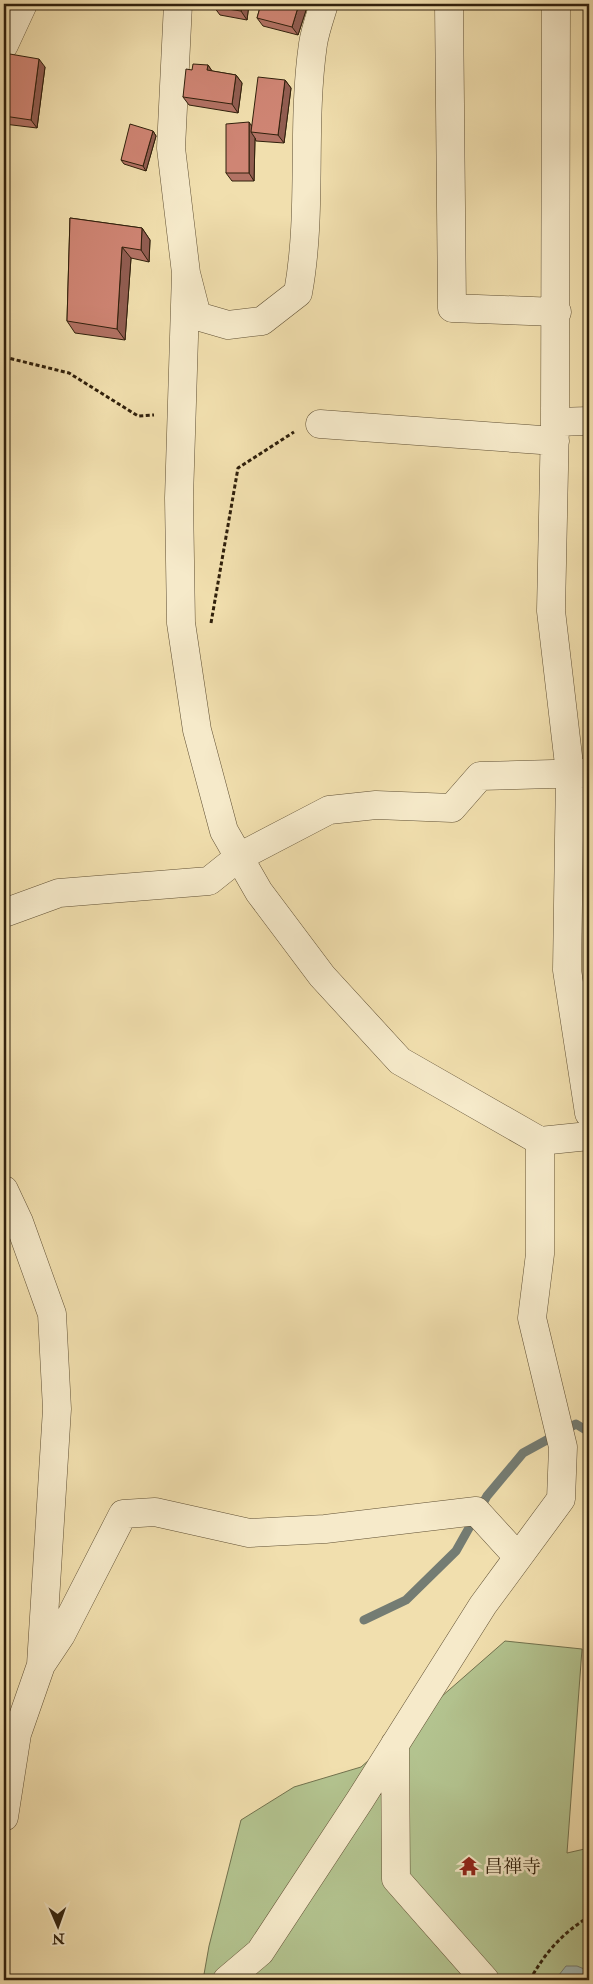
<svg xmlns="http://www.w3.org/2000/svg" width="593" height="1984" font-family="'IM FELL Double Pica','Noto Serif JP',serif">
  <rect width="100%" height="100%" fill="#f1dfae"/>
  <filter id="stains"><feTurbulence type="fractalNoise" baseFrequency=".004" numOctaves="4"/><feColorMatrix values="0 0 0 0 .2 0 0 0 0 .09 0 0 0 0 .02 0 0 0 .5 -.17"/></filter>
  <radialGradient id="worn" r=".72"><stop offset=".6" stop-color="#630" stop-opacity="0"/><stop offset="1" stop-color="#630" stop-opacity=".3"/></radialGradient>
  <path fill="#b3c38f" stroke="#72724e" d="M 505,1641 L 582,1649 L 567,1853 L 589,1848 L 589,1980 L 203,1980 L 209,1946 L 241,1820 L 294,1787 L 361,1767 Z"/>
  <path fill="#a1b9b7" stroke="#747c73" d="M 566,1966 L 577,1966 L 589,1971 L 589,1980 L 555,1980 Z"/>
  <g fill="none" stroke-linecap="round" stroke-linejoin="round">
    <path stroke="#747c73" stroke-width="9" d="M 364,1620 L 406,1600 L 456,1551 L 487,1496 L 523,1453 L 576,1424 L 589,1432"/>
    <defs>
      <path id="minor" d="M 178,4 L 171,148 L 186,273 L 197,316 L 228,325 L 262,321 L 298,293 C 313,211 301,127 313,44 C 315,31 320,17 324,4
        M 449,4 L 452,308 L 557,312
        M 4,45 L 23,4
        M 186,273 L 179,498 L 181,623 L 197,730 L 224,831 L 259,892 L 322,976 L 400,1061 L 540,1141 L 589,1136
        M 589,421 L 555,422 L 551,611 L 570,773 L 567,970 L 589,1113
        M 555,422 L 556,4
        M 320,424 L 555,441
        M 4,913 L 59,893 L 209,881 L 239,857 L 329,810 L 376,805 L 452,808 L 480,776 L 588,773
        M 4,1190 L 19,1222 L 52,1314 L 57,1409 L 41,1665 L 17,1734 L 4,1817
        M 41,1665 L 61,1635 L 123,1514 L 155,1512 L 249,1533 L 325,1529 L 476,1511 L 518,1557
        M 395,1744 L 396,1879 L 485,1980
        M 227,1980 L 260,1952 L 360,1800 L 483,1605 L 561,1499 L 563,1447 L 532,1318 L 540,1254 L 540,1141"/>
    </defs>
    <use href="#minor" stroke="#605034" stroke-width="29"/>
    <path stroke="#30200c" stroke-width="3" stroke-dasharray="4 2.5" stroke-linecap="butt" d="M 4,357 L 69,373 L 138,416 L 154,415
      M 211,623 L 238,468 L 294,432
      M 530,1980 C 544,1954 563,1932 589,1917"/>
    <use href="#minor" stroke="#f6eaca" stroke-width="28"/>
  </g>
  <path fill="#b27264" stroke="#30200c" d="M 249,4 L 247,20 L 220,15 L 214,7 Z
    M 261,4 L 308,4 L 298,35 L 263,26 L 257,18 Z
    M 4,53 L 45,67 L 37,128 L 4,124 Z
    M 208,65 L 212,71 L 236,75 L 242,83 L 238,113 L 189,105 L 183,97 L 192,70 Z
    M 285,80 L 291,88 L 284,143 L 256,141 L 255,138 L 254,181 L 232,181 L 226,173 L 251,126 Z
    M 153,131 L 156,136 L 146,171 L 124,164 L 121,160 Z
    M 70,218 L 142,228 L 150,240 L 149,262 L 131,258 L 125,340 L 75,333 L 67,321 Z"/>
  <path fill="#915d51" stroke="#30200c" d="M 243,4 L 249,4 L 247,20 L 241,11 Z
    M 299,4 L 308,4 L 298,35 L 292,27 Z
    M 39,59 L 45,67 L 37,128 L 31,120 Z
    M 208,65 L 214,74 L 207,70 Z
    M 236,75 L 242,83 L 238,113 L 232,104 Z
    M 285,80 L 291,88 L 284,143 L 278,135 Z
    M 249,122 L 255,131 L 251,132 L 255,138 L 254,181 L 249,173 Z
    M 153,131 L 156,136 L 146,171 L 143,166 Z
    M 142,228 L 150,240 L 149,262 L 141,250 Z
    M 122,247 L 131,258 L 125,340 L 117,329 Z"/>
  <path fill="#cf8574" stroke="#30200c" d="M 215,4 L 243,4 L 241,11 L 214,7 Z
    M 261,4 L 299,4 L 292,27 L 257,18 Z
    M 4,53 L 39,59 L 31,120 L 4,116 Z
    M 193,64 L 208,65 L 207,70 L 236,75 L 232,104 L 183,97 L 186,69 L 192,70 Z
    M 258,77 L 285,80 L 278,135 L 251,132 Z
    M 249,122 L 249,173 L 226,173 L 226,124 Z
    M 130,124 L 153,131 L 143,166 L 121,160 Z
    M 70,218 L 142,228 L 141,250 L 122,247 L 117,329 L 67,321 Z"/>
  <defs>
    <symbol id="temple-bare" viewBox="-9 -9 18 18"><path d="M0-6L5-2H3V0L6.5 2.5H4V6H1.5V3h-3V6H-4V2.5H-6.5L-3 0V-2H-5Z" fill="#8f2418" stroke="#f6eaca" stroke-width="2.5" paint-order="stroke"/></symbol>
  </defs>
  <g fill-rule="evenodd">
    <use href="#temple-bare" x="455" y="1852" width="28" height="28"/>
  </g>
  <g text-anchor="middle" stroke-width="5" stroke-linejoin="round" paint-order="stroke">
    <g font-size="19" fill="#30200c" stroke="#f6eaca" text-anchor="start">
      <text x="484" y="1873">昌禅寺</text>
    </g>
  </g>
  <rect width="593" height="1984" fill="none" stroke="#f1dfae" stroke-width="20"/>
  <rect x="5" y="5" width="583" height="1974" fill="none" stroke="#30200c" stroke-width="2.5"/>
  <rect x="10" y="10" width="573" height="1964" fill="none" stroke="#30200c"/>
  <g transform="translate(58 1926) rotate(178)" stroke="#f6eaca" stroke-width="4" paint-order="stroke">
  <path d="M0-4L9 19L0 12L-9 19Z" fill="#30200c"/>
  <text y="-8" font-size="14" font-weight="bold" text-anchor="middle" fill="#30200c">N</text>
  </g>
  <rect width="100%" height="100%" filter="url(#stains)"/>
  <rect width="100%" height="100%" fill="url(#worn)"/>
</svg>
